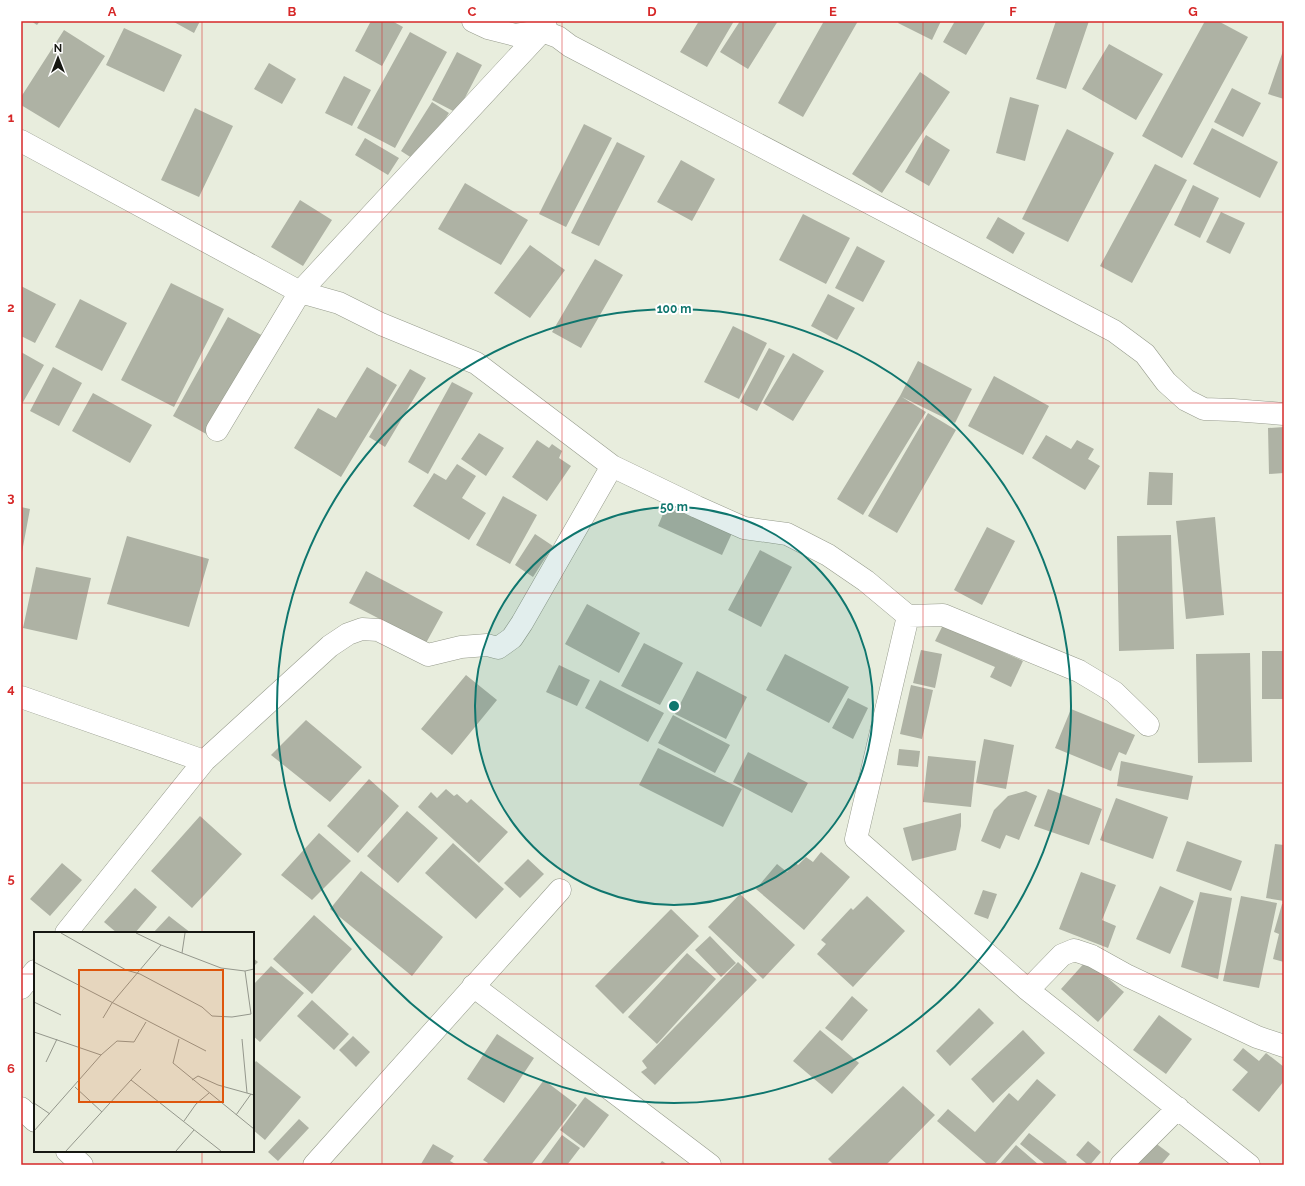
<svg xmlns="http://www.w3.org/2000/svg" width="1305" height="1186" font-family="Raleway,sans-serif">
  <rect width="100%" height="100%" fill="#e8eddd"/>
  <path fill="#aeb2a4" d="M 31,21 L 40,21 L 37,25 Z
    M 174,21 L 200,21 L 194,33 L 174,22 Z
    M 371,21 L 392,21 L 403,27 L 382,66 L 355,51 Z
    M 699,21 L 734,21 L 707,67 L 680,52 Z
    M 740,21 L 778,21 L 748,69 L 720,52 Z
    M 824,21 L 858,21 L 803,117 L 778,103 Z
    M 899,21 L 941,21 L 932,40 L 898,23 Z
    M 955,21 L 986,21 L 966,55 L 943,42 Z
    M 1056,21 L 1089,21 L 1066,89 L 1036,79 Z
    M 1205,21 L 1218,21 L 1248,37 L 1182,158 L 1142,136 Z
    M 124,28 L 182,55 L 164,92 L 106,65 Z
    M 64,30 L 105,56 L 59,128 L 21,105 L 21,97 Z
    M 410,32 L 447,52 L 395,148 L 357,128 Z
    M 1109,44 L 1163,74 L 1136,120 L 1082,89 Z
    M 1284,48 L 1284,99 L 1268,94 Z
    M 457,52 L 482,65 L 457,113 L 432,100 Z
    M 269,63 L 296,79 L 282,104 L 254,89 Z
    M 920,72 L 950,92 L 882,193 L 852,174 Z
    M 344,76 L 371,90 L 352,126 L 325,113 Z
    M 1232,88 L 1261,103 L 1243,137 L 1214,122 Z
    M 1010,97 L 1039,105 L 1025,161 L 996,153 Z
    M 432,102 L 449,113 L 418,162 L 401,151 Z
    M 195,108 L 233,126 L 199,197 L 161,180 Z
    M 584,124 L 612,138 L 566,227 L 539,214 Z
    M 1212,128 L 1278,162 L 1260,198 L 1193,164 Z
    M 1067,129 L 1114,153 L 1068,242 L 1022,219 Z
    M 926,135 L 950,150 L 929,186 L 905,172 Z
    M 365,138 L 399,158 L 388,175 L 355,155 Z
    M 617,142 L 645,156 L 599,246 L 571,233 Z
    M 681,160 L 715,179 L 692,221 L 657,202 Z
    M 1155,164 L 1187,180 L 1132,283 L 1100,266 Z
    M 465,183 L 528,220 L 501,265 L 438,229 Z
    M 1193,185 L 1219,198 L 1200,238 L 1174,225 Z
    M 300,200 L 332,220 L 303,266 L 271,247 Z
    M 1221,212 L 1245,223 L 1230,254 L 1206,242 Z
    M 803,214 L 850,238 L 826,284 L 779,260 Z
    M 998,217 L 1025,233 L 1013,254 L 986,238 Z
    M 530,245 L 565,270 L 530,318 L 494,293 Z
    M 857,246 L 885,261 L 863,302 L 835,288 Z
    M 595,259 L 623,275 L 581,348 L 552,332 Z
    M 171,283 L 224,309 L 174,407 L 121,380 Z
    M 21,286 L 56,304 L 35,343 L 21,336 Z
    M 828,294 L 855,308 L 837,340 L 811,326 Z
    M 80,299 L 127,323 L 102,371 L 55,347 Z
    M 228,317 L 265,337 L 210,436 L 173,416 Z
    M 733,326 L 767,343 L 739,399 L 704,382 Z
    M 769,348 L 785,356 L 757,411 L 740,402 Z
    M 21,352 L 44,365 L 22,404 L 21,404 Z
    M 793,353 L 824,371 L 793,421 L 763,403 Z
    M 918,361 L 972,389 L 955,423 L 902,397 L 926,412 L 863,515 L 837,499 L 900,396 Z
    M 53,367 L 82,383 L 59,426 L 30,411 Z
    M 367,367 L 397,385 L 341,477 L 294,448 L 318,408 L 336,418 Z
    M 410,369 L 426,378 L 385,447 L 369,437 Z
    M 994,376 L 1049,406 L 1023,455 L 968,426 Z
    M 452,382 L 473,393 L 428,474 L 408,462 Z
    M 93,393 L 152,425 L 130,463 L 72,431 Z
    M 928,413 L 956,430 L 897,533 L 868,516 Z
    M 1284,427 L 1284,473 L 1269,474 L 1268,428 Z
    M 479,433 L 504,448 L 486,476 L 461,459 Z
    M 1046,435 L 1071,449 L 1077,440 L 1094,449 L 1088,459 L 1100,466 L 1085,490 L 1032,458 Z
    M 537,440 L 549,448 L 552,444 L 562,451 L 559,458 L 571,466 L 547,501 L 512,477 Z
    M 457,464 L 476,476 L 462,498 L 486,513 L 469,540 L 413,506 L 434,473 L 446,480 Z
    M 1149,472 L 1173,473 L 1172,505 L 1147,505 Z
    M 503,496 L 537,515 L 510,564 L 476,545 Z
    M 668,502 L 733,531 L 722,555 L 658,526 Z
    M 21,507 L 30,509 L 22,552 L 21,552 Z
    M 1215,517 L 1224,615 L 1186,619 L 1176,521 Z
    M 987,527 L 1015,541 L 982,605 L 954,590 Z
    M 535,534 L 553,546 L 533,577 L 515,565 Z
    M 1171,535 L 1174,649 L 1119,651 L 1117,536 Z
    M 127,536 L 209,559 L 189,627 L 107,604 Z
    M 760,550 L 792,567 L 761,627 L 728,610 Z
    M 36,567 L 91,578 L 77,640 L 23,628 Z
    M 366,571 L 443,612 L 426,643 L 349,603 Z
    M 587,604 L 640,633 L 619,673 L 565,644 Z
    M 943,625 L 1023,661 L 1011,687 L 990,677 L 995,667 L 935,641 Z
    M 644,643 L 683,663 L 660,705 L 621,686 Z
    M 921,650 L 942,654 L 935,688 L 913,683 Z
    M 1262,651 L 1284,651 L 1284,699 L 1262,699 Z
    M 1250,653 L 1252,762 L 1198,763 L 1196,654 Z
    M 785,654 L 849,687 L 829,723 L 766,690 Z
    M 559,665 L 590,680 L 577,706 L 546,692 Z
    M 697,671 L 747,697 L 726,739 L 675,714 Z
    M 466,675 L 497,700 L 452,755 L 421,729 Z
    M 600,680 L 664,713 L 648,742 L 585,708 Z
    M 911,685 L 933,690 L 922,739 L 900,734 Z
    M 848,698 L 868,708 L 853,739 L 832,728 Z
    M 1071,709 L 1135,735 L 1126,755 L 1119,752 L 1111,771 L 1055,748 Z
    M 673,715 L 730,745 L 715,773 L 658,743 Z
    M 306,720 L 362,767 L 330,802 L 271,755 Z
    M 984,739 L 1014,745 L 1006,789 L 976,783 Z
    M 658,748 L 742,789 L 723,827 L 639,785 Z
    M 899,749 L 920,751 L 918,767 L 897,765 Z
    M 748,752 L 808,783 L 792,813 L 733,782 Z
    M 928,756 L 976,761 L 971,807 L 923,802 Z
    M 1121,761 L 1193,776 L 1188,800 L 1117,786 Z
    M 369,779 L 399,806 L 358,853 L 327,826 Z
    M 446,789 L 454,796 L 457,794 L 467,803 L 471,799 L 508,832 L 479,863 L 418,807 L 431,792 L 437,798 Z
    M 1048,789 L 1102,809 L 1089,845 L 1034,826 Z
    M 1026,791 L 1037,796 L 1019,840 L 1006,835 L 1000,849 L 981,841 L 994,810 L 1008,796 Z
    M 1116,798 L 1168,817 L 1153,859 L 1100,840 Z
    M 407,811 L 438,838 L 398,883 L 367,856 Z
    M 961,813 L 961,826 L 956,850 L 912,861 L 903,828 Z
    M 200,816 L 242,854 L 192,908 L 151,871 Z
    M 319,833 L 351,861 L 312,900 L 281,875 Z
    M 1187,841 L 1242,861 L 1231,891 L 1176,871 Z
    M 453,843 L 504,889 L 476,919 L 425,873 Z
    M 1275,844 L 1284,845 L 1284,901 L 1266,898 Z
    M 821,852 L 850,877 L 804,930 L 756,889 L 777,864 L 787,872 L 795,862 L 798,865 L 806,857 L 813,862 Z
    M 528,859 L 544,874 L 520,898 L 504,883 Z
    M 62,863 L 82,880 L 50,916 L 30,899 Z
    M 361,871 L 443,937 L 412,976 L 330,909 Z
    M 1081,872 L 1116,885 L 1102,920 L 1116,926 L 1108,948 L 1059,929 Z
    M 1160,886 L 1194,901 L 1170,954 L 1136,939 Z
    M 135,888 L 157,907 L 135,933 L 117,933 L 104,922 Z
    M 983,890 L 997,894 L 988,919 L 974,914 Z
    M 1200,892 L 1232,898 L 1218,979 L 1181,967 Z
    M 740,894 L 795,945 L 763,979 L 708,927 Z
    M 867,896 L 905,931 L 853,987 L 817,954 L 826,944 L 821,940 L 851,908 L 853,910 Z
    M 1241,896 L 1277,903 L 1259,988 L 1223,981 Z
    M 1282,904 L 1284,904 L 1284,962 L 1273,959 L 1279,934 L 1274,932 Z
    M 671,909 L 699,936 L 623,1014 L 595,986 Z
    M 314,915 L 352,949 L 312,994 L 273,959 Z
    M 169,916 L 191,933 L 153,933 Z
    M 710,936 L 736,963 L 721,977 L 695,950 Z
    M 687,953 L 716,979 L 657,1044 L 628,1017 Z
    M 253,958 L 258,962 L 253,967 Z
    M 1087,960 L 1124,992 L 1098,1022 L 1061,989 Z
    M 738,962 L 757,980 L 655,1085 L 641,1072 L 647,1068 L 642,1061 Z
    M 271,966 L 304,993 L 260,1042 L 253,1036 L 253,985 Z
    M 852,996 L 868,1010 L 842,1041 L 825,1028 Z
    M 312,1000 L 349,1034 L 334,1050 L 297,1016 Z
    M 979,1008 L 994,1023 L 950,1066 L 936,1051 Z
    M 1159,1015 L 1192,1039 L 1166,1074 L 1133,1050 Z
    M 820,1030 L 859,1063 L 832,1094 L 793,1061 Z
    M 1023,1030 L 1045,1053 L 993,1103 L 971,1079 Z
    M 497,1034 L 534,1058 L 504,1103 L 467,1079 Z
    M 353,1036 L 370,1052 L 356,1067 L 339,1050 Z
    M 1243,1048 L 1259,1061 L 1266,1053 L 1284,1067 L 1284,1081 L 1259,1112 L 1232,1090 L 1248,1072 L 1233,1060 Z
    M 256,1061 L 301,1097 L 265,1140 L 253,1130 L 253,1065 Z
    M 1037,1079 L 1056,1095 L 994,1165 L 988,1165 L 937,1121 L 948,1109 L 975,1132 L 1009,1093 L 1018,1101 Z
    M 544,1080 L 577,1105 L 531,1165 L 487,1165 L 488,1163 L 483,1160 Z
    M 903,1086 L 935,1115 L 886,1165 L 834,1165 L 828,1159 Z
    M 585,1097 L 609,1115 L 584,1148 L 560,1130 Z
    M 299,1119 L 309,1128 L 278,1161 L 268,1152 Z
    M 1029,1133 L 1067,1162 L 1065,1165 L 1046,1165 L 1020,1144 Z
    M 562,1135 L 580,1148 L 567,1165 L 540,1165 Z
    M 1088,1141 L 1101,1152 L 1090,1165 L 1088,1165 L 1076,1155 Z
    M 1154,1142 L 1170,1154 L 1161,1165 L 1135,1165 Z
    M 433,1144 L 454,1156 L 450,1161 L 457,1165 L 421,1164 Z
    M 1016,1145 L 1039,1165 L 999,1165 Z
    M 662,1161 L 668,1165 L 659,1165 Z"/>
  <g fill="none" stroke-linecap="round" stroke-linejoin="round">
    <defs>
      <path id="minor" d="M 473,21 L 488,28 L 515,35 L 542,31 L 558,37 L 570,46 L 1114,331 L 1145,354 L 1166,382 L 1186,400 L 1204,409 L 1233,410 L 1284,414
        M 21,141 L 300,292 L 339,303 L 381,324 L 476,363 L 612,466 L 697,507 L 744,528 L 787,534 L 828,555 L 866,581 L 908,616 L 943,615 L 1079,671 L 1114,692 L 1148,725
        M 217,430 L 300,292 L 546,27
        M 908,616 L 856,839 L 1028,990 L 1249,1165
        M 21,697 L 204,761
        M 66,933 L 204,761 L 330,646 L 348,634 L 362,629 L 378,630 L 428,655 L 461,647 L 487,645 L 498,648 L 512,638 L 522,623 L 612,466
        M 473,986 L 606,1086 L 710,1165
        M 21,988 L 35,971
        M 1028,990 L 1062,955 L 1074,950 L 1092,956 L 1128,976 L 1257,1037 L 1284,1046
        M 21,1108 L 35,1121
        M 67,1151 L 82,1165
        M 314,1165 L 560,890
        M 1121,1165 L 1178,1108"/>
    </defs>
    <use href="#minor" stroke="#969b8c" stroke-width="23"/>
    <use href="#minor" stroke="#fff" stroke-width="22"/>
  </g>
  <path fill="none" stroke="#d62828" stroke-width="1" stroke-opacity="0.55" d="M 202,21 L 202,933M 382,21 L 382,1165M 562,21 L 562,1165M 743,21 L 743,1165M 923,21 L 923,1165M 1103,21 L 1103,1165M 21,212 L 1284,212M 21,403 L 1284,403M 21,593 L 1284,593M 21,783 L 1284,783M 21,974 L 35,974M 253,974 L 1284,974M 202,1151 L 202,1165"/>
  <circle cx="674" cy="706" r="199" fill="#0f766e" fill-opacity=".12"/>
  <g fill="none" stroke="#0f766e" stroke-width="2">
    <circle cx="674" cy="706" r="199"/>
    <circle cx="674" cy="706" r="397"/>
  </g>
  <g transform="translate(34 932)">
    <rect width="220" height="220" fill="#e8eddd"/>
    <path fill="none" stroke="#94978c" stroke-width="1" d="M 27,1 L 92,38 L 106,42 L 168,75 L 178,84 L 198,85 L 217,82 L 211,39M 102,1 L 127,13 L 187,36 L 211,39 L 220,37M 148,21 L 151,1M 0,30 L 172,119M 0,70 L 27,83M 69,86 L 78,71 L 127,13M 0,100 L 67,123M 145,107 L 139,131 L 220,197M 208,107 L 213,161M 12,130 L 23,107M 97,148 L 187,219M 158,148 L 164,144 L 184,153 L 220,163M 41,155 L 68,180M 0,171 L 16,182M 202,183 L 217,162M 150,189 L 162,172 L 175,161M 0,199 L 67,123 L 83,109 L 100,110 L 112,90M 32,219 L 107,137M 142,219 L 160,198"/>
    <path fill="#de560c" fill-opacity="0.15" stroke="#de560c" stroke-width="2" d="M 45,38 L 189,38 L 189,170 L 45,170 Z"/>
    <rect width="220" height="220" fill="none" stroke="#161712" stroke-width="2"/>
  </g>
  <circle cx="674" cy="706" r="6" fill="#0f766e" stroke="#fff" stroke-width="2"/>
  <g font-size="12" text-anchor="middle" font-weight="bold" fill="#0f766e" stroke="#fff" stroke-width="4" stroke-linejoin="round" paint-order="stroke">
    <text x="674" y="313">100 m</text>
    <text x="674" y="511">50 m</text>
  </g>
  <rect width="1305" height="1186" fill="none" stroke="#ffffff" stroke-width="44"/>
  <g transform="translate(58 58)" stroke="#ffffff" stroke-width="3" paint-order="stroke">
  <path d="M0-3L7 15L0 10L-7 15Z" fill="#161712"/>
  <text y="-6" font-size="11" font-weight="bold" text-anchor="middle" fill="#161712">N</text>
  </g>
  <rect x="22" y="22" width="1261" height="1142" fill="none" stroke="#d62828" stroke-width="1.5"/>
  <g font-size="13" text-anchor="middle" font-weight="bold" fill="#d62828">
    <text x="112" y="16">A</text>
    <text x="292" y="16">B</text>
    <text x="472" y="16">C</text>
    <text x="652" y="16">D</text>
    <text x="833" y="16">E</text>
    <text x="1013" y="16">F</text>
    <text x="1193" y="16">G</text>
    <text x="11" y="122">1</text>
    <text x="11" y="312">2</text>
    <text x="11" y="502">3</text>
    <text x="11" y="693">4</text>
    <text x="11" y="883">5</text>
    <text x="11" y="1073">6</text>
  </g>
</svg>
